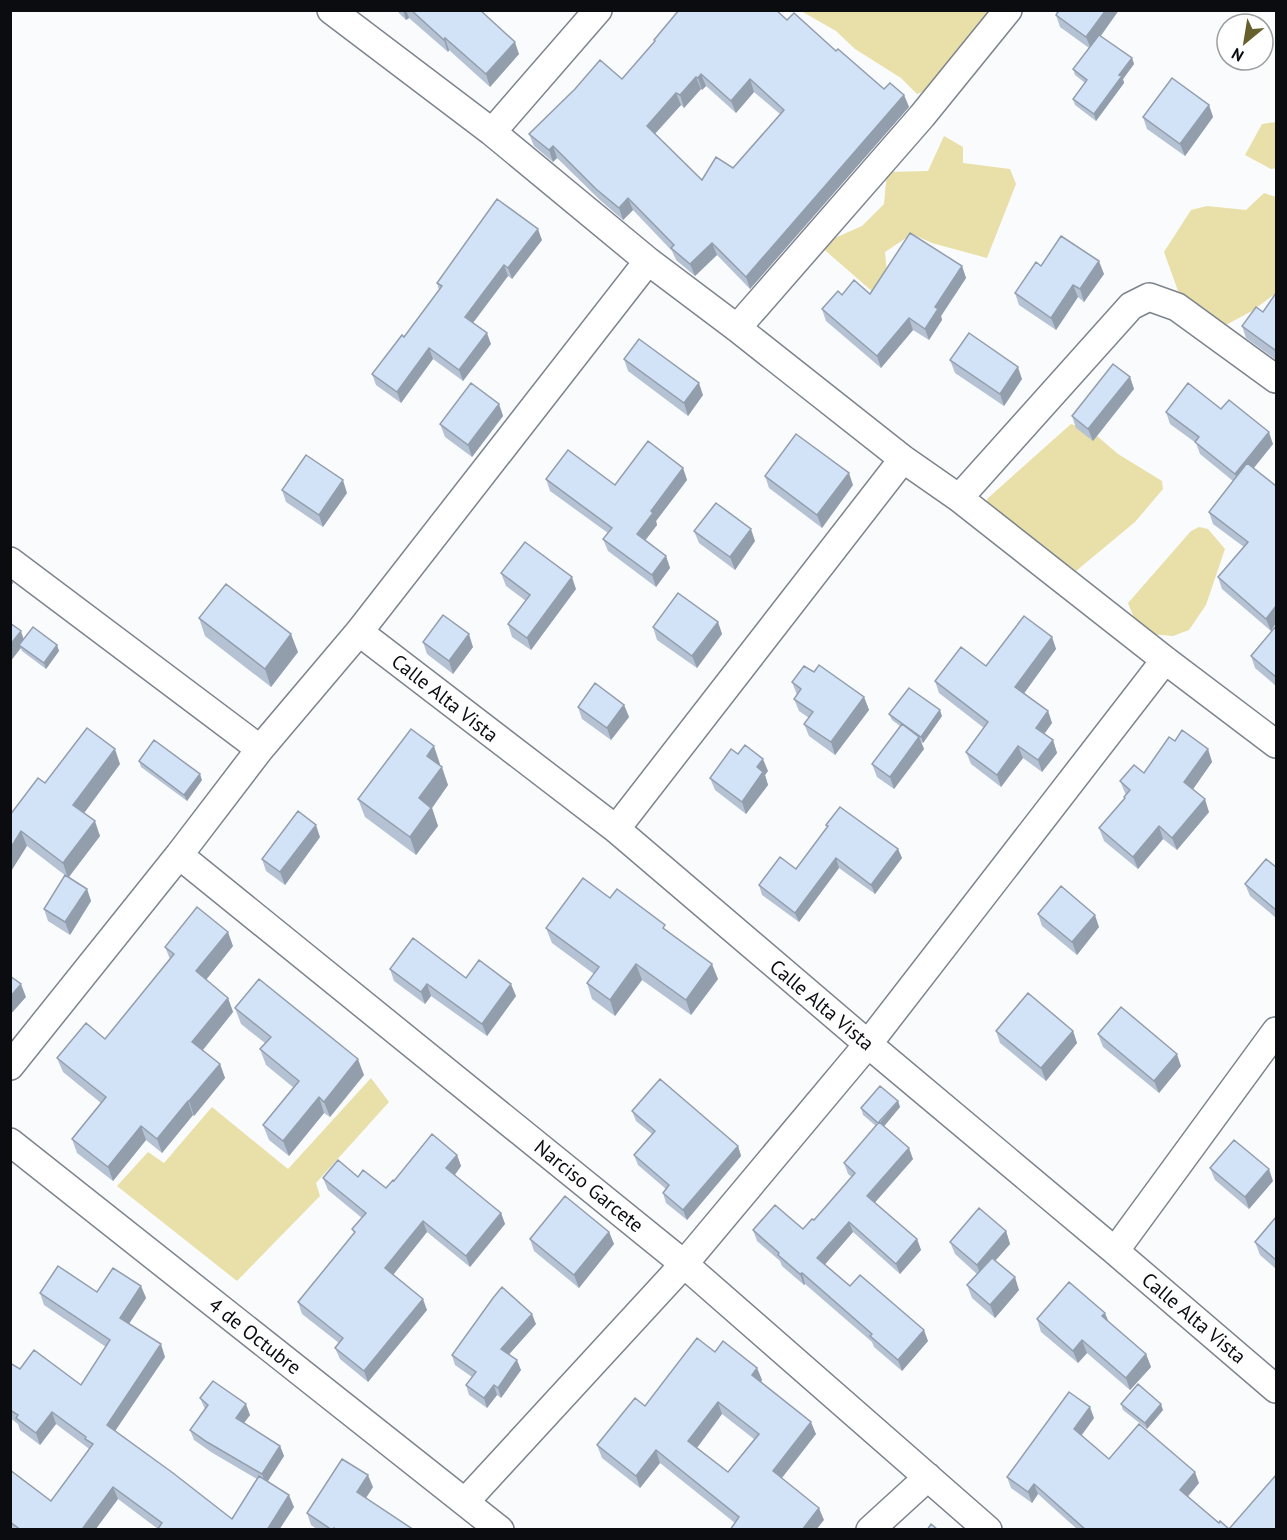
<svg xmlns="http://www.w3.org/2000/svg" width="1287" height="1540" font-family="'PT Sans',sans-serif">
  <rect width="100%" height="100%" fill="#fafbfd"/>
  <path fill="#e8e0a8" d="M 801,11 L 1004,11 L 928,90 L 917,94 L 901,78 L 855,49 L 836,31 Z
    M 1276,122 L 1276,168 L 1271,169 L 1245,155 L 1262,124 Z
    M 944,136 L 963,147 L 963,163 L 1010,169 L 1016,184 L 987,258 L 932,243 L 912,234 L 885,252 L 887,274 L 874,293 L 819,245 L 862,226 L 884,204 L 887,172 L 928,171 Z
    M 1264,193 L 1276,197 L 1276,293 L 1252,311 L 1224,326 L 1215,325 L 1178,291 L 1164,252 L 1191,210 L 1207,206 L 1246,210 Z
    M 1071,424 L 1090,430 L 1118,454 L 1162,481 L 1163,489 L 1135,522 L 1076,571 L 988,506 L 987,499 Z
    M 1199,527 L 1208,529 L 1225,549 L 1206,605 L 1189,630 L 1173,636 L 1150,634 L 1137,625 L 1128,603 L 1191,531 Z
    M 371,1078 L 389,1102 L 316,1183 L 320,1196 L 237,1281 L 117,1186 L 148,1152 L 164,1163 L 212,1107 L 288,1169 Z"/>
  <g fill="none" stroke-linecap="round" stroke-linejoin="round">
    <defs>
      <path id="minor" d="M 331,10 L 492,132 L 648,261 L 737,328 L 903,459 L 959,498 L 1165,660 L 1276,744
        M 492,132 L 598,10
        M 737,328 L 922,116 L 1008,10
        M 959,498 L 1131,306 L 1149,297 L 1177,307 L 1276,379
        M 10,561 L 260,749
        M 359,632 L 616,829 L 868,1044 L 1115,1251 L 1276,1389
        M 616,829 L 903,459
        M 179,855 L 684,1264 L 988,1530
        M 10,1066 L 179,855 L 260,749 L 359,632 L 648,261
        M 10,1142 L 500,1530
        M 1115,1251 L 1276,1031
        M 465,1502 L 684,1264 L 868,1044 L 1165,660
        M 870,1530 L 928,1477"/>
    </defs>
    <use href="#minor" stroke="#7d848d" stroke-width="30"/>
    <use href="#minor" stroke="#fff" stroke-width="27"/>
  </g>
  <path fill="#b5c2d4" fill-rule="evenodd" d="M 396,10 L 480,10 L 519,54 L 490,87 L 449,50 L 448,52 L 409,18 L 406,20 Z
    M 1059,10 L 1119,10 L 1101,36 L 1132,58 L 1134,64 L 1123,79 L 1124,83 L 1096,121 L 1075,105 L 1073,99 L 1085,83 L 1075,75 L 1073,69 L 1089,48 L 1060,27 L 1056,15 Z
    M 787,20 L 836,51 L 884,89 L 904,95 L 909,107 L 750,289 L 717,255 L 695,276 L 676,260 L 672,251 L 633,210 L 623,220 L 601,201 L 557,158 L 553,162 L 534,146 L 529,134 L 622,79 L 655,42 L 654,40 ZM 706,86 L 736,113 L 754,92 L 780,114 L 733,168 L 702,180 L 655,134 L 681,105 L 684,108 L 701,89 L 702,90 Z
    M 1209,105 L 1213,117 L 1185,156 L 1147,129 L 1143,117 Z
    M 542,240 L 512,279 L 508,276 L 473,323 L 491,344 L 463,381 L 433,359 L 401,403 L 376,385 L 372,374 L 404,337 L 439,290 L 437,283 Z
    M 962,266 L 966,278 L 941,316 L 942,320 L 929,340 L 913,330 L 881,368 L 826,321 L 822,309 L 842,295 L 870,294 Z
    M 1041,266 L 1104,274 L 1084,302 L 1078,297 L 1056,330 L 1019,305 L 1015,293 Z
    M 1276,293 L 1276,360 L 1246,338 L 1242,326 L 1263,312 Z
    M 624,359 L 703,395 L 688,416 L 628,371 Z
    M 950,360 L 1022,379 L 1004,406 L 955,373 Z
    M 1130,377 L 1134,389 L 1093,441 L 1076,428 L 1072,416 Z
    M 499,404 L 503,416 L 472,457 L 445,437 L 440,424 Z
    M 1221,409 L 1273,444 L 1254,468 L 1276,486 L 1276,623 L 1271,631 L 1222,589 L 1218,577 L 1244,547 L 1213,524 L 1209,512 L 1233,481 L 1200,454 L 1196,443 L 1170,424 L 1166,412 Z
    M 683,468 L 687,480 L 656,521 L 657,525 L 645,540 L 666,556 L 670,568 L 656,587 L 608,551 L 603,539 L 608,533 L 550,491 L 546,479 L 615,485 Z
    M 765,476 L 853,485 L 822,528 L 769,488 Z
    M 282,490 L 347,493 L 323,527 L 286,502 Z
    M 694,531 L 755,541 L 735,570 L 699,543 Z
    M 501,573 L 576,589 L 531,650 L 512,637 L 508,624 L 526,601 L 506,586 Z
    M 199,618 L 298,652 L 271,687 L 205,636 Z
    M 718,622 L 722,634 L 697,668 L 657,640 L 653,627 Z
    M 10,623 L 24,639 L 57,645 L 59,651 L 46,669 L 22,651 Z
    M 1276,626 L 1276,686 L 1255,668 L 1251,656 Z
    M 1052,637 L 1056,649 L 1024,693 L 1048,711 L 1052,723 L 1044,734 L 1053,740 L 1057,753 L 1042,772 L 1023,758 L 1001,787 L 971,764 L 966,752 L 984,728 L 939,693 L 935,681 L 986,666 Z
    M 423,642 L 473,647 L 453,674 L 427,654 Z
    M 814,672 L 864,697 L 869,710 L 835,755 L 809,736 L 804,724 L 809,718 L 799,711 L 794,699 L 797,695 L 792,682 Z
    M 624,705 L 629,717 L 611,740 L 582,719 L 578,707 Z
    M 889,714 L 942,716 L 923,743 L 921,742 L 924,749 L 894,789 L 877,777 L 872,764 L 900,726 L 892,720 Z
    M 1175,741 L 1208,749 L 1212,762 L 1193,789 L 1209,812 L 1177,850 L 1163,839 L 1138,869 L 1104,841 L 1099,828 L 1124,799 L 1124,797 L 1126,795 L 1120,781 L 1144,773 Z
    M 738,754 L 768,771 L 765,775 L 768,785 L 746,814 L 715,790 L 710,778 Z
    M 139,761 L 202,780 L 187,801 L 141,767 Z
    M 120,764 L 84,813 L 100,836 L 69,877 L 87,889 L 91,901 L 70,935 L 48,921 L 44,909 L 66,876 L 27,846 L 10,815 L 45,783 Z
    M 440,764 L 439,765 L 448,785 L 432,808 L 438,826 L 416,855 L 365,817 L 358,799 Z
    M 826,825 L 898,849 L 902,858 L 875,894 L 839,868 L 799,922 L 762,895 L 759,885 L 796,869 L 827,828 Z
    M 320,837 L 285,885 L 266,871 L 262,859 Z
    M 1276,867 L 1276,918 L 1250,896 L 1245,884 Z
    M 610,898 L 668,931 L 718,979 L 691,1015 L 642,980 L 615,1016 L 592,999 L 587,983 L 594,974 L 552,943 L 546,928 Z
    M 1038,914 L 1099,927 L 1077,955 L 1042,926 Z
    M 233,946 L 206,980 L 228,998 L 233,1012 L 203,1050 L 220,1064 L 225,1078 L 194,1116 L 193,1115 L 162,1153 L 146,1140 L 113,1181 L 77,1153 L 72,1139 L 101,1103 L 63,1072 L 57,1058 L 105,1039 L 170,959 L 165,947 Z
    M 390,969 L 466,978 L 516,996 L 487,1036 L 431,996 L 425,1004 L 394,981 Z
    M 235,1008 L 364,1075 L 330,1117 L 324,1113 L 289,1156 L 269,1140 L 263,1125 L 294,1088 L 266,1065 L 260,1049 L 265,1043 L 241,1024 Z
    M 996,1031 L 1073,1031 L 1077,1043 L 1046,1081 L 1000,1043 Z
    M 1098,1034 L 1181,1066 L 1159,1093 L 1103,1047 Z
    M 898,1101 L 900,1107 L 884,1126 L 913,1159 L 875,1202 L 917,1239 L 921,1250 L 900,1274 L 853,1232 L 825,1264 L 850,1286 L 928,1341 L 902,1371 L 874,1347 L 872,1342 L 805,1284 L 804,1285 L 782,1266 L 780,1261 L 757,1241 L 753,1230 L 803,1229 L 814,1220 L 852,1177 L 848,1174 L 844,1163 L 876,1126 L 863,1115 L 861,1108 Z
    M 632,1111 L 738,1146 L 741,1156 L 687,1220 L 666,1203 L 663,1193 L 666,1189 L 638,1165 L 634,1155 L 652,1134 L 636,1121 Z
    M 457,1155 L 461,1166 L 455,1175 L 501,1213 L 505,1224 L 470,1267 L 427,1232 L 393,1275 L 427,1310 L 368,1382 L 340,1359 L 335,1348 L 339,1343 L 302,1314 L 298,1302 L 354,1233 L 352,1229 L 362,1218 L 328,1190 L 323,1178 L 358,1177 L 386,1188 L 394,1181 Z
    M 1210,1168 L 1273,1181 L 1249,1209 L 1215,1180 Z
    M 1276,1217 L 1276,1269 L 1260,1255 L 1255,1242 Z
    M 1006,1231 L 1010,1244 L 995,1261 L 1019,1290 L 995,1318 L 972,1298 L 967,1285 L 977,1274 L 955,1254 L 950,1242 Z
    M 609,1232 L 614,1244 L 579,1288 L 534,1251 L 530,1239 Z
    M 141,1286 L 146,1298 L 129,1323 L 165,1357 L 115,1431 L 232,1519 L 257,1479 L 211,1452 L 194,1440 L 190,1430 L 205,1409 L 200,1398 L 250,1415 L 244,1423 L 280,1446 L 284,1456 L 268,1481 L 294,1507 L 279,1530 L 157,1530 L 158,1529 L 118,1499 L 95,1530 L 10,1530 L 10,1470 L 51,1501 L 89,1449 L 88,1448 L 56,1424 L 40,1445 L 20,1430 L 18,1424 L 10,1418 L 10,1363 L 20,1369 L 81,1385 L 106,1347 L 44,1305 L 40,1293 L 97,1292 Z
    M 1037,1319 L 1109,1322 L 1146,1354 L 1151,1367 L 1130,1390 L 1087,1353 L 1078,1363 L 1041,1332 Z
    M 536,1324 L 509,1354 L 521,1370 L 501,1398 L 497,1395 L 487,1408 L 469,1395 L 466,1385 L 472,1377 L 455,1365 L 452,1355 Z
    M 715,1352 L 757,1368 L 762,1380 L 761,1382 L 816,1434 L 782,1478 L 824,1520 L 735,1523 L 660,1463 L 640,1488 L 602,1458 L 597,1445 L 645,1406 ZM 722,1414 L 754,1439 L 728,1472 L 697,1448 Z
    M 1121,1404 L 1163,1410 L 1147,1429 L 1123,1410 Z
    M 1094,1418 L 1081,1436 L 1109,1459 L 1199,1483 L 1188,1496 L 1219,1523 L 1229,1529 L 1276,1530 L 1078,1530 L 1038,1494 L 1032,1503 L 1011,1488 L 1007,1477 Z
    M 373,1487 L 366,1498 L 414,1530 L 318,1530 L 311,1525 L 307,1513 Z"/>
  <path fill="#939ead" d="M 403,10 L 406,10 L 409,18 L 406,20 Z
    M 1106,10 L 1119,10 L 1091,49 L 1086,37 Z
    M 445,38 L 449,50 L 448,52 L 444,40 Z
    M 515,42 L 519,54 L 490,87 L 486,74 Z
    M 1132,58 L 1134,64 L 1123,79 L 1124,83 L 1096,121 L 1094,114 L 1119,75 Z
    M 701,74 L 706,86 L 702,90 L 698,78 Z
    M 696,77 L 701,89 L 684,108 L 680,95 Z
    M 750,79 L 754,92 L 736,113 L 731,101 Z
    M 676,93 L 681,105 L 651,138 L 647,126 Z
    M 904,95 L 909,107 L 750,289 L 746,277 Z
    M 1209,105 L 1213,117 L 1185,156 L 1180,144 Z
    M 553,146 L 557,158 L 553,162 L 549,150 Z
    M 628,198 L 633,210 L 623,220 L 619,208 Z
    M 538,229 L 542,240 L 512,279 L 508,268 Z
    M 712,243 L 717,255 L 695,276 L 690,264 Z
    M 1099,261 L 1104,274 L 1084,302 L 1080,289 Z
    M 504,265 L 508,276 L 469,328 L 465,317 Z
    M 962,266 L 966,278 L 941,316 L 942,320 L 929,340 L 925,329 L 935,307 Z
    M 1073,285 L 1078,297 L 1056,330 L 1051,318 Z
    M 909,318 L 913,330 L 881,368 L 877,356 Z
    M 487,333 L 491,344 L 463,381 L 459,370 Z
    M 429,348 L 433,359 L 401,403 L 397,392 Z
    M 1018,367 L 1022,379 L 1004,406 L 1000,394 Z
    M 1130,377 L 1134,389 L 1093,441 L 1088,429 Z
    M 699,383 L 703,395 L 688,416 L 684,403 Z
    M 499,404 L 503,416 L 472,457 L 468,445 Z
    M 1269,432 L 1273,444 L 1239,486 L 1235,474 Z
    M 683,468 L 687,480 L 656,521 L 657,525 L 641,546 L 637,534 L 651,511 Z
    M 849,473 L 853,485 L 822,528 L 817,515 Z
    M 343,480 L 347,493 L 323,527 L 319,515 Z
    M 751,529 L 755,541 L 735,570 L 730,557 Z
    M 666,556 L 670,568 L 656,587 L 652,575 Z
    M 10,576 L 13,583 L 10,587 Z
    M 572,577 L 576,589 L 531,650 L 527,638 Z
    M 1276,606 L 1276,623 L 1271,631 L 1266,619 Z
    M 718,622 L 722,634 L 697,668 L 692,656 Z
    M 21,631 L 25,643 L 19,645 L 21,648 L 10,662 L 10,645 Z
    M 291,634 L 298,652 L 271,687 L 265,669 Z
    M 469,634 L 473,647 L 453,674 L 449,661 Z
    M 1052,637 L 1056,649 L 1020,699 L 1015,687 Z
    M 57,645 L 59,651 L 46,669 L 44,663 Z
    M 864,697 L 869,710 L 835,755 L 831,742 Z
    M 624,705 L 629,717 L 611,740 L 607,728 Z
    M 940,710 L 942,716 L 923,743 L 921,737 Z
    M 1048,711 L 1052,723 L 1040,740 L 1036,728 Z
    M 919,737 L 924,749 L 894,789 L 890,777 Z
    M 1053,740 L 1057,753 L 1042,772 L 1038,760 Z
    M 434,746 L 440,764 L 433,774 L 427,756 Z
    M 1018,746 L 1023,758 L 1001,787 L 997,775 Z
    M 115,749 L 120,764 L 79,820 L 73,805 Z
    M 1208,749 L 1212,762 L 1189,795 L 1184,782 Z
    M 763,759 L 768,771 L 765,775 L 768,785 L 746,814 L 742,802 L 757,767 Z
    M 442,767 L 448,785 L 432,808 L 438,826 L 416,855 L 410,837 L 419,798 Z
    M 200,774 L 202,780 L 187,801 L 184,795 Z
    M 1205,799 L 1209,812 L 1177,850 L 1172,838 Z
    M 95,821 L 100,836 L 68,878 L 63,863 Z
    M 316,825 L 320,837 L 285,885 L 280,872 Z
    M 1159,826 L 1163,839 L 1138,869 L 1133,857 Z
    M 21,831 L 27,846 L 10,873 L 10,849 Z
    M 898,849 L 902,858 L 875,894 L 871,885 Z
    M 836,858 L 839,868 L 799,922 L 795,913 Z
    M 87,889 L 91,901 L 70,935 L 65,922 Z
    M 1095,915 L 1099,927 L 1077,955 L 1072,942 Z
    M 228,932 L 233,946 L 201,986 L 196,971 Z
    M 636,964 L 642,980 L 615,1016 L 610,1000 Z
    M 712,964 L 718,979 L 691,1015 L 686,1000 Z
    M 21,984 L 26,997 L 10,1015 L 10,997 Z
    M 427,984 L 431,996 L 425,1004 L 421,992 Z
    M 511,984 L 516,996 L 487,1036 L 482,1024 Z
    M 228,998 L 233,1012 L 198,1056 L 192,1042 Z
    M 1073,1031 L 1077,1043 L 1046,1081 L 1041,1068 Z
    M 1177,1054 L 1181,1066 L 1159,1093 L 1154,1081 Z
    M 358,1059 L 364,1075 L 330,1117 L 324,1102 Z
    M 220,1064 L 225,1078 L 194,1116 L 189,1101 Z
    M 319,1097 L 324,1113 L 289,1156 L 283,1141 Z
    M 188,1101 L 193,1115 L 162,1153 L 157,1139 Z
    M 898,1101 L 900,1107 L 881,1130 L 879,1124 Z
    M 141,1126 L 146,1140 L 113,1181 L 108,1167 Z
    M 738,1146 L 741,1156 L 687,1220 L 683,1210 Z
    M 909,1148 L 913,1159 L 871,1207 L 867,1196 Z
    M 457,1155 L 461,1166 L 451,1180 L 446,1168 Z
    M 1269,1169 L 1273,1181 L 1249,1209 L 1245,1197 Z
    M 501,1213 L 505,1224 L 470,1267 L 466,1256 Z
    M 423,1221 L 427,1232 L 389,1280 L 385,1268 Z
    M 849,1222 L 853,1232 L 821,1269 L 817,1258 Z
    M 1006,1231 L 1010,1244 L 981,1277 L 977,1265 Z
    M 609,1232 L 614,1244 L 579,1288 L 574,1275 Z
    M 917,1239 L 921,1250 L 900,1274 L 896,1264 Z
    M 802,1273 L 805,1284 L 804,1285 L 800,1274 Z
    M 1015,1277 L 1019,1290 L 995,1318 L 990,1305 Z
    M 141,1286 L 146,1298 L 125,1330 L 120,1318 Z
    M 423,1299 L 427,1310 L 368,1382 L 364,1371 Z
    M 1105,1313 L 1110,1325 L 1102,1316 Z
    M 532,1314 L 536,1324 L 505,1359 L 501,1349 Z
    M 924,1330 L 928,1341 L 902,1371 L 898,1360 Z
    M 1082,1340 L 1087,1353 L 1078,1363 L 1073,1351 Z
    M 161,1344 L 165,1357 L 111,1437 L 107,1425 Z
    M 1146,1354 L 1151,1367 L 1130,1390 L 1126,1378 Z
    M 517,1360 L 521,1370 L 501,1398 L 498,1388 Z
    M 757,1368 L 762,1380 L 756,1388 L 752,1375 Z
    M 494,1385 L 497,1395 L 487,1408 L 484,1398 Z
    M 718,1402 L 722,1414 L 693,1453 L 688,1441 Z
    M 246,1404 L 250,1415 L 240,1428 L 236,1418 Z
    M 1161,1404 L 1163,1410 L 1147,1429 L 1145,1423 Z
    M 1090,1407 L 1094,1418 L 1078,1440 L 1074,1429 Z
    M 52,1412 L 56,1424 L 40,1445 L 36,1433 Z
    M 811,1422 L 816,1434 L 777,1484 L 773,1471 Z
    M 280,1446 L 284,1456 L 266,1484 L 262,1474 Z
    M 656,1450 L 660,1463 L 640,1488 L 636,1476 Z
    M 1195,1472 L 1199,1483 L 1184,1501 L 1180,1490 Z
    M 368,1475 L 373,1487 L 362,1504 L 357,1492 Z
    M 1034,1484 L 1038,1494 L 1032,1503 L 1028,1492 Z
    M 113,1487 L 118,1499 L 95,1530 L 84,1530 L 83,1528 Z
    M 289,1495 L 294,1507 L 279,1530 L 267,1530 Z
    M 819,1508 L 824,1520 L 816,1530 L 802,1530 Z"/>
  <path fill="#d2e2f7" stroke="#939ead" stroke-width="1.5" fill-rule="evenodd" d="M 411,10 L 480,10 L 515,42 L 486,74 L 445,38 L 444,40 Z
    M 679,10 L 776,10 L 787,20 L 794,13 L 836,51 L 838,49 L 884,89 L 890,83 L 904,95 L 746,277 L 712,243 L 690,264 L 671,248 L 674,245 L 628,198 L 619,208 L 596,189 L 553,146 L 549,150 L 529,134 L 575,89 L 600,60 L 622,79 L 655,41 L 654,40 ZM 701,74 L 731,101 L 750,79 L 784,110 L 733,168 L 716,157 L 702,180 L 647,126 L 676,93 L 680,95 L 696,77 L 698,78 Z
    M 1059,10 L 1106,10 L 1086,37 L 1056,15 Z
    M 1099,35 L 1132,58 L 1119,75 L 1122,76 L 1094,114 L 1073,99 L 1087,80 L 1073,69 Z
    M 1172,78 L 1209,105 L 1180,144 L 1143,117 Z
    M 497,199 L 538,229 L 508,268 L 504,265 L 465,317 L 487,333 L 459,370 L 429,348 L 397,392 L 372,374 L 402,335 L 404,337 L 442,286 L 437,283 Z
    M 910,233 L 962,266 L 935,307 L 938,309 L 925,329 L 909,318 L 877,356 L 822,309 L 838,291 L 842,295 L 854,280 L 870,294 Z
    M 1061,236 L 1099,261 L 1080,289 L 1073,285 L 1051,318 L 1015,293 L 1036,262 L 1041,266 Z
    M 1276,293 L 1276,349 L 1275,350 L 1242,326 L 1256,307 L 1263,312 Z
    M 969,333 L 1018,367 L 1000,394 L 950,360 Z
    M 639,339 L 699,383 L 684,403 L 624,359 Z
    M 1113,364 L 1130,377 L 1088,429 L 1072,416 Z
    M 471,383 L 499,404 L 468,445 L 440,424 Z
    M 1188,383 L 1221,409 L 1229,400 L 1269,432 L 1235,474 L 1195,442 L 1199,437 L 1166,412 Z
    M 796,434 L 849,473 L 817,515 L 765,476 Z
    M 648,441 L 683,468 L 651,511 L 653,513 L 637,534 L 666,556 L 652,575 L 603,539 L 612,528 L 546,479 L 568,450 L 615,485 Z
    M 306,455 L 343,480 L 319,515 L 282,490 Z
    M 1247,463 L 1276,486 L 1276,606 L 1266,619 L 1218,577 L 1248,542 L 1209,512 Z
    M 716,503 L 751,529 L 730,557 L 694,531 Z
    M 525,542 L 572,577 L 527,638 L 508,624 L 530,595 L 501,573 Z
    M 226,584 L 291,634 L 265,669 L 199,618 Z
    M 678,593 L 718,622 L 692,656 L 653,627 Z
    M 443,615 L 469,634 L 449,661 L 423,642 Z
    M 1024,616 L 1052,637 L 1015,687 L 1048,711 L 1036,728 L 1053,740 L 1038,760 L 1018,746 L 997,775 L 966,752 L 988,722 L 935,681 L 961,647 L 986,666 Z
    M 10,623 L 21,631 L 10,645 Z
    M 1276,626 L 1276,677 L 1251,656 Z
    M 33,627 L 57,645 L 44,663 L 19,645 Z
    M 819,665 L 864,697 L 831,742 L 804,724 L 813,712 L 794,699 L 801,689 L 792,682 L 804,666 L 814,672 Z
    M 595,683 L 624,705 L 607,728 L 578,707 Z
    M 909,688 L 940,710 L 921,737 L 889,714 Z
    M 902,724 L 919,737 L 890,777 L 872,764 Z
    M 87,728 L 115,749 L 73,805 L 95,821 L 63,863 L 21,831 L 10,849 L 10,815 L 38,778 L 45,783 Z
    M 411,729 L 434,746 L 427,756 L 442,767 L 419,798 L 431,808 L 410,837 L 358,799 Z
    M 1182,730 L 1208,749 L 1184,782 L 1205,799 L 1172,838 L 1159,826 L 1133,857 L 1099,828 L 1125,798 L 1124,797 L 1130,790 L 1120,781 L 1134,765 L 1144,773 L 1169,737 L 1175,741 Z
    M 154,740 L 200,774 L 184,795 L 139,761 Z
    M 745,745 L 763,759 L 757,767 L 763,772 L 742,802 L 710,778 L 731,749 L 738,754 Z
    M 840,807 L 898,849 L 871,885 L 836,858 L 795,913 L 759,885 L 780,857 L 796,869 L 828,826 L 826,825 Z
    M 298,811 L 316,825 L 280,872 L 262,859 Z
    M 1266,859 L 1276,867 L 1276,910 L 1245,884 Z
    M 65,875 L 87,889 L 65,922 L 44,909 Z
    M 583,878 L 610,898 L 617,889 L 665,925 L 663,928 L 712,964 L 686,1000 L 636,964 L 610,1000 L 587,983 L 599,967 L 546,928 Z
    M 1061,886 L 1095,915 L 1072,942 L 1038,914 Z
    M 197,907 L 228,932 L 196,971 L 228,998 L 192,1042 L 220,1064 L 189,1101 L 188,1101 L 157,1139 L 141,1126 L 108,1167 L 72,1139 L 106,1097 L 57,1058 L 86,1023 L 105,1039 L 174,954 L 165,947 Z
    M 413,938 L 466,978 L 479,960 L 511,984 L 482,1024 L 427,984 L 421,992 L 390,969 Z
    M 10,976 L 21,984 L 10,997 Z
    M 259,979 L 358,1059 L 324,1102 L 319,1097 L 283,1141 L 263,1125 L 299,1081 L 260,1049 L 271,1037 L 235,1008 Z
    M 1028,993 L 1073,1031 L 1041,1068 L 996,1031 Z
    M 1121,1007 L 1177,1054 L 1154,1081 L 1098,1034 Z
    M 660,1079 L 738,1146 L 683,1210 L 663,1193 L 669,1185 L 634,1155 L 655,1131 L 632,1111 Z
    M 880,1086 L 898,1101 L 878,1123 L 861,1108 Z
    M 879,1122 L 909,1148 L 867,1196 L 917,1239 L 896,1264 L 849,1222 L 817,1258 L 850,1286 L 860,1275 L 924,1330 L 898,1360 L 870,1336 L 872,1334 L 802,1273 L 800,1274 L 778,1255 L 779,1253 L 753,1230 L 775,1205 L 803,1229 L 812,1219 L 814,1220 L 855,1173 L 844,1163 Z
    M 432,1134 L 457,1155 L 446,1168 L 501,1213 L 466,1256 L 423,1221 L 385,1268 L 423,1299 L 364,1371 L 335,1348 L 343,1338 L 298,1302 L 355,1232 L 352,1229 L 366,1213 L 323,1178 L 338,1160 L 358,1177 L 363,1170 L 386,1188 L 393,1180 L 394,1181 Z
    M 1234,1140 L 1269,1169 L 1245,1197 L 1210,1168 Z
    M 565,1196 L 609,1232 L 574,1275 L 530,1239 Z
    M 979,1208 L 1006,1231 L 977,1265 L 950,1242 Z
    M 1276,1217 L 1276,1260 L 1255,1242 Z
    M 992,1258 L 1015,1277 L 990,1305 L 967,1285 Z
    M 58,1266 L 97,1292 L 113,1268 L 141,1286 L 120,1318 L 161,1344 L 107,1425 L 173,1473 L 232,1519 L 259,1476 L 289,1495 L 267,1530 L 157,1530 L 162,1523 L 113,1487 L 83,1528 L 86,1530 L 21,1530 L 10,1522 L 10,1470 L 51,1501 L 93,1444 L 85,1439 L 86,1437 L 52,1412 L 36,1433 L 16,1418 L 18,1415 L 10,1410 L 10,1363 L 20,1369 L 34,1350 L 81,1385 L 110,1340 L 40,1293 Z
    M 1069,1282 L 1105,1313 L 1102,1316 L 1146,1354 L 1126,1378 L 1082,1340 L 1073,1351 L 1037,1319 Z
    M 502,1287 L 532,1314 L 501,1349 L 517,1360 L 498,1388 L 494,1385 L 484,1398 L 466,1385 L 476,1372 L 452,1355 L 493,1298 Z
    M 697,1338 L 715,1352 L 723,1341 L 757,1368 L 752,1375 L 811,1422 L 773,1471 L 819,1508 L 802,1530 L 730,1530 L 739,1517 L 656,1450 L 636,1476 L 597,1445 L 635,1398 L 645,1406 ZM 718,1402 L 759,1434 L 728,1472 L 688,1441 Z
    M 213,1381 L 246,1404 L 236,1418 L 280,1446 L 262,1474 L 207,1442 L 190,1430 L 208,1405 L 200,1398 Z
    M 1138,1384 L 1161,1404 L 1145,1423 L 1121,1404 Z
    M 1069,1392 L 1090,1407 L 1074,1429 L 1109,1459 L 1139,1424 L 1195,1472 L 1180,1490 L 1219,1523 L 1220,1521 L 1229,1529 L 1276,1475 L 1276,1530 L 1086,1530 L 1034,1484 L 1028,1492 L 1007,1477 Z
    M 342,1459 L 368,1475 L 357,1492 L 414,1530 L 335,1530 L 334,1528 L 332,1530 L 307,1513 Z
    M 931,1524 L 938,1530 L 927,1530 Z"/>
  <g text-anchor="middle" stroke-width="6" stroke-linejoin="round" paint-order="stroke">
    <g font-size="20" fill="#0a0c10" stroke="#fff">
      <text transform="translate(445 698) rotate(38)" y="7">Calle Alta Vista</text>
      <text transform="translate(822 1005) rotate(40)" y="7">Calle Alta Vista</text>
      <text transform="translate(589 1186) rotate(39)" y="7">Narciso Garcete</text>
      <text transform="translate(1194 1318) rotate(40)" y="7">Calle Alta Vista</text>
      <text transform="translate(255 1336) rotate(38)" y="7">4 de Octubre</text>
    </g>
  </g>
  <rect width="1287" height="1540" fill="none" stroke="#0a0c10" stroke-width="24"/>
  <g transform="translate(1245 42) rotate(210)"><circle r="28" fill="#ffffff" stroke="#9d9e9f" stroke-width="1.5"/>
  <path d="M0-4.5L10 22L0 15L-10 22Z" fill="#67602c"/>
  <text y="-9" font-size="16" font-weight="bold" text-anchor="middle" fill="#0a0c10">N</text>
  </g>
</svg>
